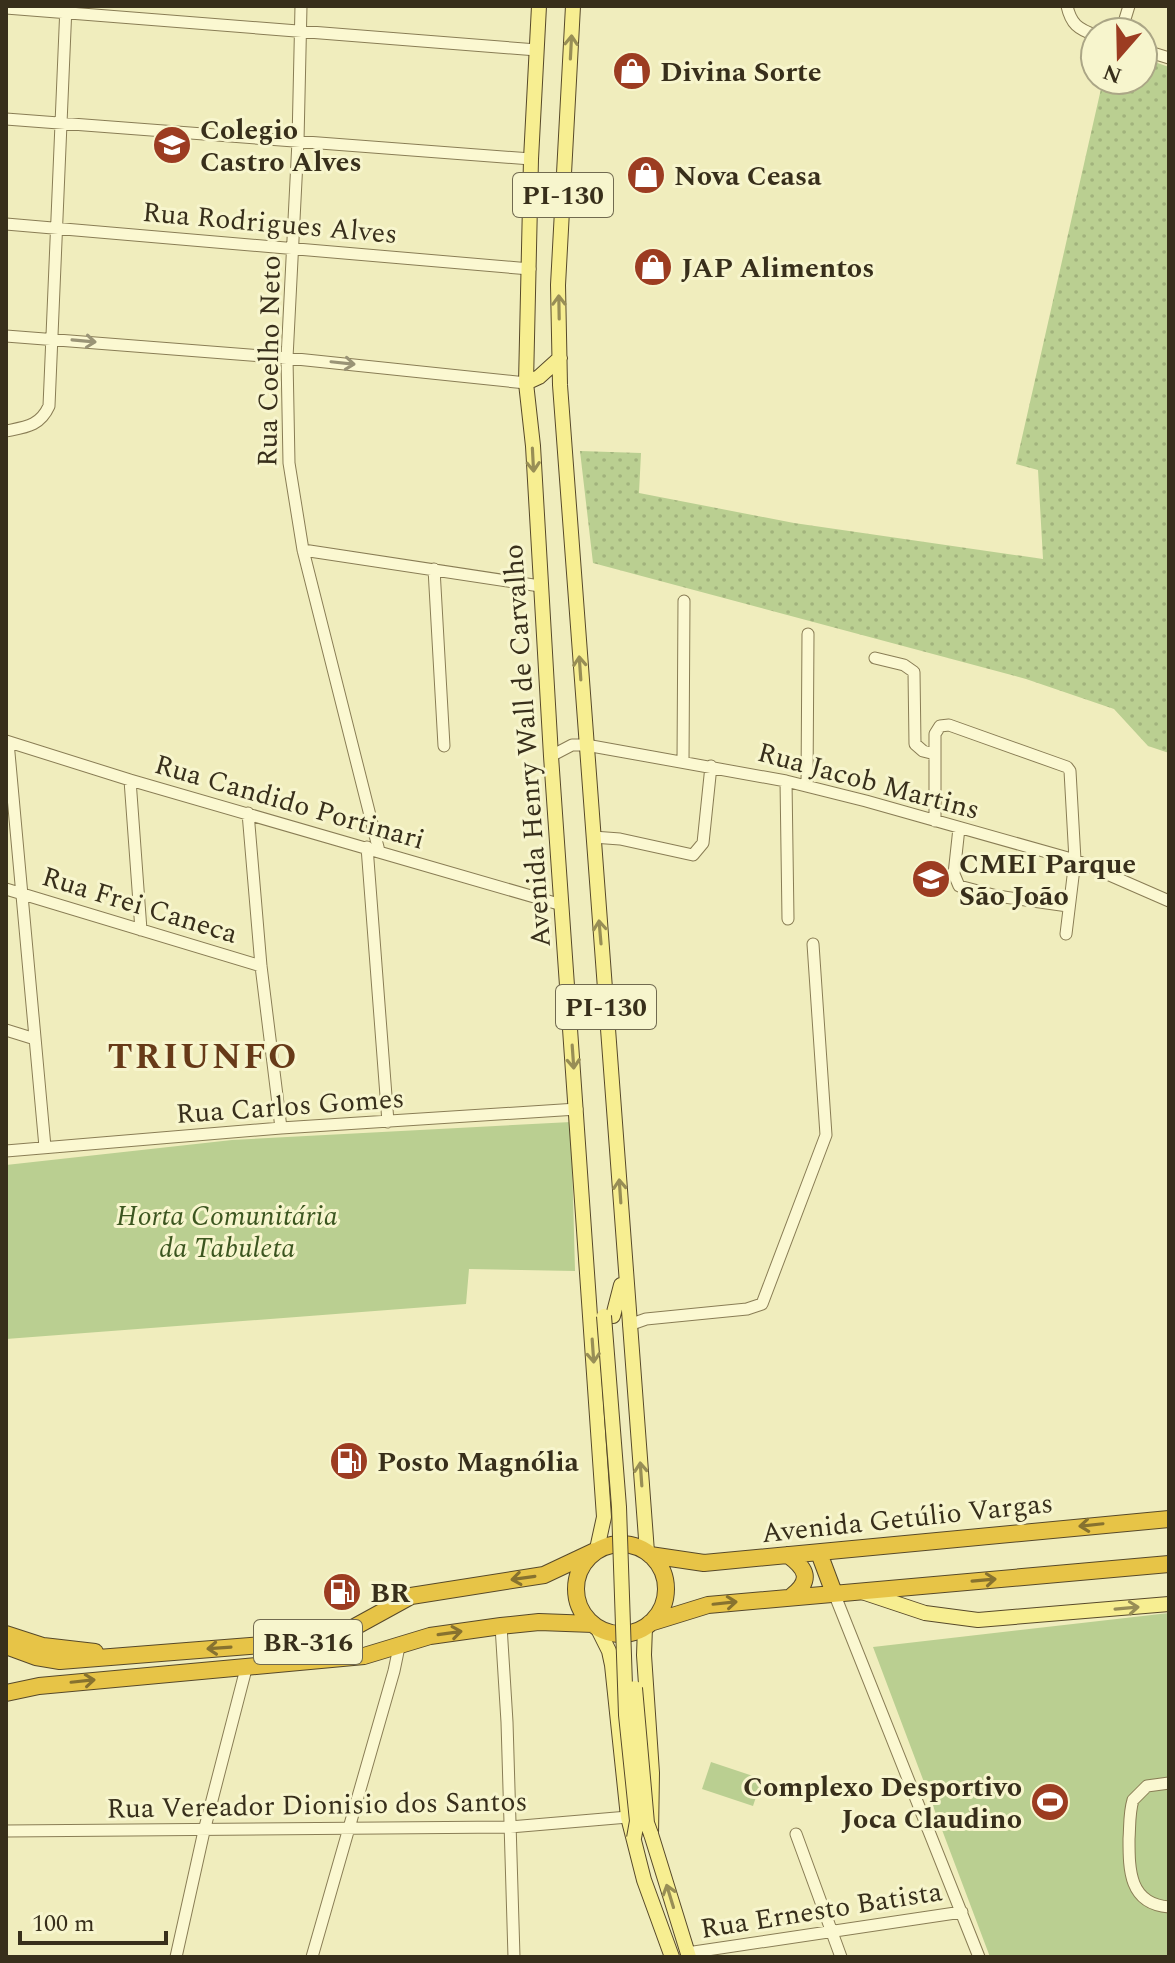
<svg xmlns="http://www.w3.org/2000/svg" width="1175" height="1963" font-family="Spectral,serif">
  <defs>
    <pattern id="park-dots" width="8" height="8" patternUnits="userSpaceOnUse" patternTransform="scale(2)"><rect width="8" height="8" fill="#bacf91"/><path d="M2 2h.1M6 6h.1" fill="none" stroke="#a1b27c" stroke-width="1.8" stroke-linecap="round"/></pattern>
  </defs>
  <rect width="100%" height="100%" fill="#f0edbd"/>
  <path fill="#bacf91" d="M 571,1122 L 575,1271 L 469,1269 L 466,1304 L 6,1339 L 6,1165 L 232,1140 Z
    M 1169,1613 L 1169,1957 L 990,1957 L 873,1647 Z
    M 711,1762 L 762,1779 L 753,1806 L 702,1789 Z"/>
  <path fill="url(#park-dots)" d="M 1143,58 L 1169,67 L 1169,753 L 1148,746 L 1114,709 L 1026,679 L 593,563 L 580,451 L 641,453 L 639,493 L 794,523 L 1043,559 L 1038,470 L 1016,464 L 1103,80 L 1143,80 Z"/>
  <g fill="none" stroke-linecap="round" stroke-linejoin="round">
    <defs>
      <path id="minor" d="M 301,6 L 298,141 L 287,358 L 289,463 L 303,550 L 379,851
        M 1067,6 C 1071,24 1078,29 1095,35
        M 6,8 L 537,50
        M 1121,32 L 1129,6
        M 1143,50 L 1169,58
        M 6,119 L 531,159
        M 6,224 L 530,269
        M 6,336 L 287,358 L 526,383
        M 6,431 C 26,427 40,426 49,406 L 66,6
        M 303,550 L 540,586
        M 434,569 L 444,746
        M 875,658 L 904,665 L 914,672 L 915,744 L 923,751 L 935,754
        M 6,741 L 130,780 L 562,905
        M 8,742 L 45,1147
        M 551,756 L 572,745 L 586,745 L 786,781 L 866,801 L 1075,860 L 1169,901
        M 683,761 L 684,601
        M 130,780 L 141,930
        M 786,781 L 788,919
        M 807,786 L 808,634
        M 248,813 L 261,966 L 281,1128
        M 935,821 L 935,734 L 940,726 L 949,725 L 1067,767 L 1070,771 L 1075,860 L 1066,934
        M 959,828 L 954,874 L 959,886 L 997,896 L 1068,906
        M 593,837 L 620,839 L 693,855 L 703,843 L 711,766
        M 367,847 L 388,1122
        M 6,889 L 261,966
        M 6,1030 L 35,1039
        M 6,1151 L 281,1128 L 577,1109
        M 629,1325 L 646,1319 L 747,1309 L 762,1304 L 826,1135 L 813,944
        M 834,1593 L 979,1957
        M 501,1626 L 507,1722 L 514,1957
        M 1169,1783 L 1147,1786 L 1133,1800 C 1129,1813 1130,1826 1129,1839 C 1129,1870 1129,1904 1169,1907
        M 6,1831 L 510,1827 L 628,1817
        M 796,1834 L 841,1957
        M 687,1953 L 962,1912
        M 176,1957 L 204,1831 L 247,1665
        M 312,1957 L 394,1671 L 399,1647"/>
      <path id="major" d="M 539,6 L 531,159 L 526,383 L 533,446 L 551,756 L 604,1517 L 597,1549
        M 573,6 L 558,285 L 560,385 L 647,1552
        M 526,383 L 539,377 L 560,358
        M 613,1316 L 621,1285
        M 862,1592 L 925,1613 L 978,1620 L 1169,1604
        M 597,1627 L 609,1651 L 612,1665 L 628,1817 L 644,1880 L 672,1957
        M 645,1627 L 644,1655 L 652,1773 L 651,1834 L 689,1957"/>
      <path id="highway" d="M576 1589a45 45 0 1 1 90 0a45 45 0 1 1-90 0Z
        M 819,1553 L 834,1593
        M 650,1555 L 704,1563 L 1169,1519
        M 788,1555 C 807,1569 812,1580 792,1596
        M 650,1623 L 708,1605 L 1169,1564
        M 6,1634 L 43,1646 L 95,1652
        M 6,1646 L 36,1657 L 60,1661 L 326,1640 L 340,1635 L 411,1596 L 544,1575 L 595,1551
        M 6,1693 L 39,1686 L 364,1656 L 430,1636 L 501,1626 L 539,1622 L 593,1624"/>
    </defs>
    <use href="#minor" stroke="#897d55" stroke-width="13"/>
    <use href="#major" stroke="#57492a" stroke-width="16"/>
    <use href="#highway" stroke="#57492a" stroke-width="18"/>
    <use href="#minor" stroke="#fbf8d1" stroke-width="11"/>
    <use href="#major" stroke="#f7ee91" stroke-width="14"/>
    <use href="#highway" stroke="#e7c447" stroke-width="16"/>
    <defs>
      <path id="major-bridge" d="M 604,1316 L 619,1507 L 626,1715 L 637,1821 L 634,1838
        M 635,1688 L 647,1823 L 651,1834"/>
    </defs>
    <use href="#major-bridge" stroke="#57492a" stroke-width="16" stroke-linecap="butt"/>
    <use href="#major-bridge" stroke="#f7ee91" stroke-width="14"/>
  </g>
  <defs><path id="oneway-shaft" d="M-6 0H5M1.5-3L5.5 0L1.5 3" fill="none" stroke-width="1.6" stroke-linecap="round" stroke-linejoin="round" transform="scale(2)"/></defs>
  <g stroke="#988e56">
    <use href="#oneway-shaft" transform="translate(571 47) rotate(-87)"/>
    <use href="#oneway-shaft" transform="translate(559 307) rotate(-91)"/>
    <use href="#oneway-shaft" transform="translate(533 460) rotate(87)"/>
    <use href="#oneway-shaft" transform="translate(580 668) rotate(-94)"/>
    <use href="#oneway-shaft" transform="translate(600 932) rotate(-95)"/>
    <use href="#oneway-shaft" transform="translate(573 1057) rotate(86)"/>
    <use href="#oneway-shaft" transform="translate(620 1191) rotate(-94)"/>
    <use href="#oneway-shaft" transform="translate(593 1351) rotate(86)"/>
    <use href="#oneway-shaft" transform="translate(641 1474) rotate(-94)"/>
    <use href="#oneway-shaft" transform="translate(1127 1608) rotate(-5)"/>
    <use href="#oneway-shaft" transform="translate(670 1896) rotate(-107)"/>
  </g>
  <g stroke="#9a9476">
    <use href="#oneway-shaft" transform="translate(84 341) rotate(5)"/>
    <use href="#oneway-shaft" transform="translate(343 363) rotate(6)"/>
  </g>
  <g stroke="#87722f">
    <use href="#oneway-shaft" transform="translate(1091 1525) rotate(174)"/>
    <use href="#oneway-shaft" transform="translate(523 1578) rotate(172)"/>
    <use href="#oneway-shaft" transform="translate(984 1580) rotate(-5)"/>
    <use href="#oneway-shaft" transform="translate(725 1603) rotate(-6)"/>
    <use href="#oneway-shaft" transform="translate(450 1633) rotate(-8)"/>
    <use href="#oneway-shaft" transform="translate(219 1648) rotate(176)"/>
    <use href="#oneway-shaft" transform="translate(83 1681) rotate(-6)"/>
  </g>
  <defs>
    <symbol id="shop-disc" viewBox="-11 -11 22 22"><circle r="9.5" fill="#9c3c21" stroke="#f7f5cd"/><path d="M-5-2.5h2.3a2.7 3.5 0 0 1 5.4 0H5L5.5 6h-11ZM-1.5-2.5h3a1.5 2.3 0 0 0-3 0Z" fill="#fff"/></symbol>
    <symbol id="school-disc" viewBox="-11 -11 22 22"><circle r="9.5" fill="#9c3c21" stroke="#f7f5cd"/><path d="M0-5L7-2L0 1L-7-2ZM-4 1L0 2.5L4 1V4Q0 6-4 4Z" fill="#fff"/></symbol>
    <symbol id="fuel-disc" viewBox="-11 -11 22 22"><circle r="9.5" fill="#9c3c21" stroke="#f7f5cd"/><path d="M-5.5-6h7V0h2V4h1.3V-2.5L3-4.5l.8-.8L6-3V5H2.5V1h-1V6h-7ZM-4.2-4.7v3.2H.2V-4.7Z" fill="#fff"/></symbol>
    <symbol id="stadium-disc" viewBox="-11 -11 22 22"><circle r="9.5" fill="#9c3c21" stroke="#f7f5cd"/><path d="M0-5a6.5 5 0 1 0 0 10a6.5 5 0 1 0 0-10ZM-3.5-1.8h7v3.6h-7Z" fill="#fff"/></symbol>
  </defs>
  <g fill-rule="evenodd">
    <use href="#shop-disc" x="610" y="49" width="44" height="44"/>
    <use href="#school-disc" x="150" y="123" width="44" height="44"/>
    <use href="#shop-disc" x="624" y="153" width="44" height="44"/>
    <use href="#shop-disc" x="631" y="245" width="44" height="44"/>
    <use href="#school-disc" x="909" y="857" width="44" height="44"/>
    <use href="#fuel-disc" x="327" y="1439" width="44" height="44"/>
    <use href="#fuel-disc" x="320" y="1570" width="44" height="44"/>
    <use href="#stadium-disc" x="1028" y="1780" width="44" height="44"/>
  </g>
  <g text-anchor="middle" stroke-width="6" stroke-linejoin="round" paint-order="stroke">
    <g fill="#f7f5cd" stroke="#716a50" stroke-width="2">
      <rect x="513" y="173" width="100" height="44" rx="6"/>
      <rect x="556" y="985" width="100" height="44" rx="6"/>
      <rect x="254" y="1620" width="108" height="44" rx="6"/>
    </g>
    <g font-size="26" font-weight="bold" fill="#382f1b">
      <text x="563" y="204">PI-130</text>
      <text x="606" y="1016">PI-130</text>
      <text x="308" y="1651">BR-316</text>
    </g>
    <g font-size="28" font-weight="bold" fill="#382f1b" stroke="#f7f5cd" text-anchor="start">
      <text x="660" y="81">Divina Sorte</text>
      <text x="200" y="139">Colegio<tspan x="200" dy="32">Castro Alves</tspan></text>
      <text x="674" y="185">Nova Ceasa</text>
      <text x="681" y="277">JAP Alimentos</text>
      <text x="959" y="873">CMEI Parque<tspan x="959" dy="32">São João</tspan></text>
      <text x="377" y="1471">Posto Magnólia</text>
      <text x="370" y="1602">BR</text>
      <text x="1022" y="1796" text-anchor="end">Complexo Desportivo<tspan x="1022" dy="32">Joca Claudino</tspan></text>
    </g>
    <g font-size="28" fill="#382f1b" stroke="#f7f5cd">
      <text transform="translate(270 222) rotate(5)" y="10">Rua Rodrigues Alves</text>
      <text transform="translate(268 361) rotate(-89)" y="10">Rua Coelho Neto</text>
      <text transform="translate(526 746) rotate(-94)" y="10">Avenida Henry Wall de Carvalho</text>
      <text transform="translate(869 780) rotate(15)" y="10">Rua Jacob Martins</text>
      <text transform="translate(290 801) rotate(16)" y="10">Rua Candido Portinari</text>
      <text transform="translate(140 904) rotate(17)" y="10">Rua Frei Caneca</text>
      <text transform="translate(290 1105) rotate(-4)" y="10">Rua Carlos Gomes</text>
      <text transform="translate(907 1517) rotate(-6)" y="10">Avenida Getúlio Vargas</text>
      <text transform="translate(317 1804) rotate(-1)" y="10">Rua Vereador Dionisio dos Santos</text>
      <text transform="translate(821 1909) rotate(-9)" y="10">Rua Ernesto Batista</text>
    </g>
    <g font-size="28" font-style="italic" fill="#3c5620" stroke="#f7f5cd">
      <text x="227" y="1225">Horta Comunitária<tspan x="227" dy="32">da Tabuleta</tspan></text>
    </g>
    <g font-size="36" font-weight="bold" letter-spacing="2" fill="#673a18" stroke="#f7f5cd">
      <text x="203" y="1068">TRIUNFO</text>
    </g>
  </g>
  <rect width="1175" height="1963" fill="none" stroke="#382f1b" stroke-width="16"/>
  <g transform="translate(1119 56) rotate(200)"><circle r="38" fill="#f7f5cd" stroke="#aba686" stroke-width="2"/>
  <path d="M0-6L14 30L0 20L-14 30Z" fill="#9c3c21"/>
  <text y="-12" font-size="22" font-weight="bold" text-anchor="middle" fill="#382f1b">N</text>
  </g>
  <path d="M20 1931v12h146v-12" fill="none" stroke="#382f1b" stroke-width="4"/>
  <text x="32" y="1931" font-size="24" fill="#382f1b" stroke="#f7f5cd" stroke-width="6" paint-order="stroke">100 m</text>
</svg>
